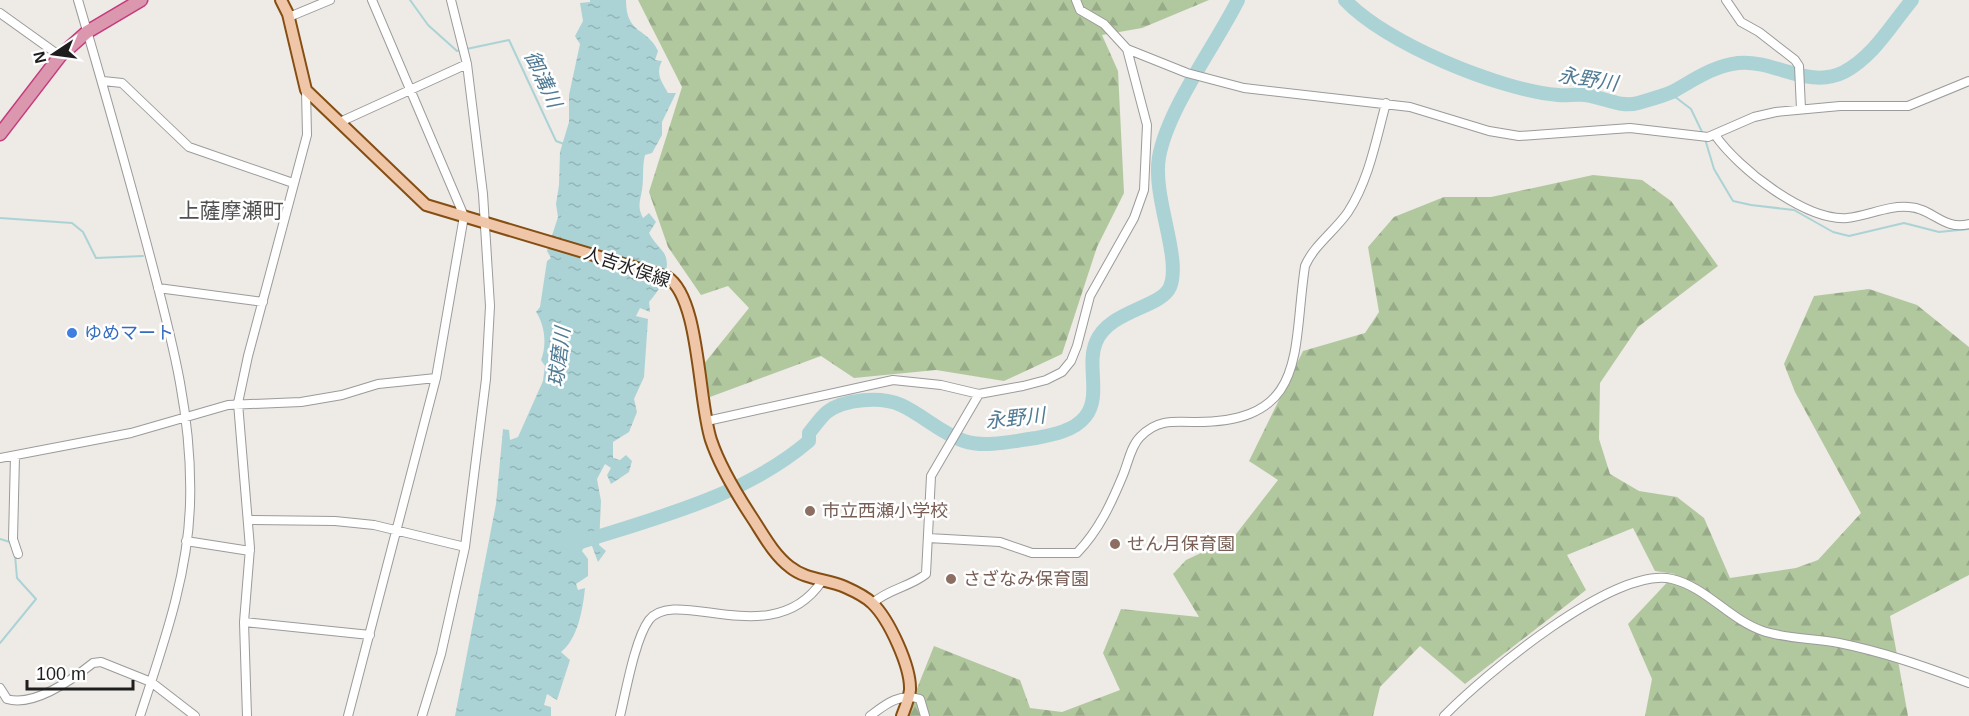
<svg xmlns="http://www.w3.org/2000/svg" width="1969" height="716" font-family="Helvetica,'Noto Sans JP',sans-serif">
  <defs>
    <pattern id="forest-firs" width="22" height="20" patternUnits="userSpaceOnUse" patternTransform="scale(1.5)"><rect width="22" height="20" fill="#b1c89f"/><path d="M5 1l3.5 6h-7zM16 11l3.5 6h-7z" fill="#98ab88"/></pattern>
    <pattern id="water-ripples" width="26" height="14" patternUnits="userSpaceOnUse" patternTransform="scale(1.5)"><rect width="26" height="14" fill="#abd3d6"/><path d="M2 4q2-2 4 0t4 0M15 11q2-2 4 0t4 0" fill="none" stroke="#93b5b7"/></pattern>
  </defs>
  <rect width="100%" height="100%" fill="#eeeae5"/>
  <path fill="url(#forest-firs)" d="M 638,0 L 1209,0 L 1142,28 L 1102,35 L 1118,71 L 1124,193 L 1097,247 L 1062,354 L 1004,381 L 936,370 L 854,378 L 821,356 L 710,397 L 703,365 L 749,308 L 728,286 L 701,295 L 668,247 L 649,192 L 682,87 Z
    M 1593,175 L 1642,180 L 1671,201 L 1718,266 L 1638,327 L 1600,383 L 1599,439 L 1610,474 L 1639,491 L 1677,497 L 1704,518 L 1730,578 L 1796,568 L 1818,560 L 1861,513 L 1795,392 L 1784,364 L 1814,296 L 1869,289 L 1917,305 L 1969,347 L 1969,575 L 1890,616 L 1908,716 L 1645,716 L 1652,679 L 1628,624 L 1675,574 L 1655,571 L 1633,528 L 1567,555 L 1586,590 L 1465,684 L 1420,646 L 1380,687 L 1373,716 L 906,716 L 934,646 L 1020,680 L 1030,708 L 1062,712 L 1120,690 L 1103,653 L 1121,609 L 1199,617 L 1173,574 L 1186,560 L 1233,538 L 1278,480 L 1249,461 L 1303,351 L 1365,333 L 1379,312 L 1368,247 L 1394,217 L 1444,197 L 1491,197 Z"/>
  <path fill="url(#water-ripples)" d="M 590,0 L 626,0 C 626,35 647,27 658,51 L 655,60 L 662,61 C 655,74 662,82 668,93 L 676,93 L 662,122 L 662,135 L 652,153 L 645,155 C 642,167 644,178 642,190 C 640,202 637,206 643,218 L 649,213 L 656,222 L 649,233 C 653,241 659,246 664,253 C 673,269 659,291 649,302 L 650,312 L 640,308 L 636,316 L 648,319 L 644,377 L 634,399 L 637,412 L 629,432 L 613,442 L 613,458 L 620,460 L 626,455 L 632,461 L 629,472 L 611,484 L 607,475 L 611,468 L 605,464 L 597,479 L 601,501 L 599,545 L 606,551 L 598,562 L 589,538 L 582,551 L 588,559 L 588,576 L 576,584 L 578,590 L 585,588 C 583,608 578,639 561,652 L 570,660 L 557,700 L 547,694 L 544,705 L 551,707 L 551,716 L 455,716 L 496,504 L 503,429 L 509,430 L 510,440 L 518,437 L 543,381 L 545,366 L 541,360 C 547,345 545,325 536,312 L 540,307 L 547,261 L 551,258 L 547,251 L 558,217 L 556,204 L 559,185 L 560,152 L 569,122 L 569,95 L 580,44 L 575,36 L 583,21 L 580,3 L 590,2 Z"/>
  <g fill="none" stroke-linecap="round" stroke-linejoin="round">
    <path stroke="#abd3d6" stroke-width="2" d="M 410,0 L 428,25 L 457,51 L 509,40 L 556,141 L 564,144
      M 1670,93 L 1691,109 L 1703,134
      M 1705,139 L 1714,169 L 1733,201 L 1751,205 L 1794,210 L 1833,232 L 1849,236 L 1904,223 L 1939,232 L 1969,229
      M 0,218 L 72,223 L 83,232 L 96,258 L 143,256
      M 0,539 L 10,542 L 12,547
      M 0,643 L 36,599 L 17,578 L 15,555"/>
    <path stroke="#abd3d6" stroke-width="14" d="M 1345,0 C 1385,43 1499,90 1558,95 C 1567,96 1576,94 1585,95 C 1603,97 1620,108 1638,103 C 1648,100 1663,96 1672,92 C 1694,80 1713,66 1738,63 C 1774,59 1808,90 1844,72 C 1874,56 1891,25 1912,0
      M 572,545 C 654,518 742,498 809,441 L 809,433 C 815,426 820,418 827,412 C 844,399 881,396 901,405 C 923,415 940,433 964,441 C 985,448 1014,441 1036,438 C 1052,435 1074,431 1085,417 C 1102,397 1086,365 1096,342 C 1109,310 1161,308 1170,287 C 1182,258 1152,197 1159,157 C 1168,108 1215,46 1238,0"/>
    <defs>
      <path id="minor" d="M 78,0 C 102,82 125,163 147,245 C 170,333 193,413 190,504 C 188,577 162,648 140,716
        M 1076,0 L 1080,10 L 1104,24 L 1127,49 L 1187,73 L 1244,88 L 1410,107 L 1489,131 L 1519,136 L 1630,128 L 1708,137 L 1754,117 L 1776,112 L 1840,106 L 1908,106 L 1969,81
        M 1726,0 L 1741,22 L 1759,32 L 1795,60 L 1799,66 L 1801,109
        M 0,13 L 60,56
        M 289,17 L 330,0
        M 103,81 L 122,83 L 189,147 L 293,183
        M 340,122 L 467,64
        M 1715,135 C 1738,168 1805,221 1847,218 C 1868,216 1888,205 1909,207 C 1932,208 1944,231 1969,224
        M 158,288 L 263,302
        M 707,421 L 893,380 L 941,385 L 979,394 L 1023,386 L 1046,380 L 1062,372 L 1071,361 L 1077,346 L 1090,296 L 1134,218 L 1144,190 L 1147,125 L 1127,49
        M 15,456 L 13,539 L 18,554
        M 0,458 L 131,433 L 228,405 L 301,402 L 342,395 L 378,384 L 436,378
        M 249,520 L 335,521 L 374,525 L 465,547
        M 928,538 L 1000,542 L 1032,553 L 1077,553 C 1099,530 1111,504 1123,475 C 1128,463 1131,446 1140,437 C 1156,420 1172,421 1194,422 C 1309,423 1292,351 1305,266 C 1314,245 1335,231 1348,212 C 1369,180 1376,140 1386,103
        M 186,541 L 250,551
        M 873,603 C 888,589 910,587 926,574 L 931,476 L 979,394
        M 244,622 L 370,635
        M 0,688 L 7,699 C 34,707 73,679 93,663 L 101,662 L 151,682 L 195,716
        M 247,716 L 244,622 L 250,548 L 238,403 L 248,356 L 307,135 L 306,90
        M 348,716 L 436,378 L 464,216 L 372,0
        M 422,716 L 441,654 L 465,547 L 486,379 L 490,306 L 483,194 L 467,64 L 451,0
        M 620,716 C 626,691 635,639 649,620 C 676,585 773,654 822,581
        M 870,716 C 886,704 899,693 920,699 L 925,716
        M 1444,716 C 1483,676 1615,565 1672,579 C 1706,587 1730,620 1763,631 C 1786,639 1814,638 1839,643 C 1884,652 1926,667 1969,683"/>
      <path id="major" d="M 281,0 L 288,14 L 306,90 L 426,205 L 667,277 C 700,297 698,401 711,440 C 720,467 736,493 751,516 C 763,534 773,554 790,567 C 806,580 827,579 845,587 C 854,591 865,596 872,603 C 889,619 911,667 910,690 C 909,699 905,708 902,716"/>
      <path id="highway" d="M 0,134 L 60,56 L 87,32 L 141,0"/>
    </defs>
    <use href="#minor" stroke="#9b9b9b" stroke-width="10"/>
    <use href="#major" stroke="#854e13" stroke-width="14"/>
    <use href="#highway" stroke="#c43a7e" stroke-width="15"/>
    <use href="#minor" stroke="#fff" stroke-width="8"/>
    <use href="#major" stroke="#f0c6a8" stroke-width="10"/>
    <use href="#highway" stroke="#db97ae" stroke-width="12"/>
  </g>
  <circle fill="#3f7fe0" stroke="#fff" stroke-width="2" cx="72" cy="333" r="6"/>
  <g fill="#8d6e63" stroke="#fff" stroke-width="2">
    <circle cx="810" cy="511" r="6"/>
    <circle cx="1115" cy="544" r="6"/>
    <circle cx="951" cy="579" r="6"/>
  </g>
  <g text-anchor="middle" stroke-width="5" stroke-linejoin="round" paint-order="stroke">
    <g font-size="18" fill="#1e1e1e" stroke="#fff">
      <text transform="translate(627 267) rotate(19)" y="6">人吉水俣線</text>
    </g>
    <g font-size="18" fill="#366cbe" stroke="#fff" text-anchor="start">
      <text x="84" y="339">ゆめマート</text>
    </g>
    <g font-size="18" fill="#785e54" stroke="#fff" text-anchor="start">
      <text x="822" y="517">市立西瀬小学校</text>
      <text x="1127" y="550">せん月保育園</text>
      <text x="963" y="585">さざなみ保育園</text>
    </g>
    <g font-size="20" font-style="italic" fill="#507b94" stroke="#fff">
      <text transform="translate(543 79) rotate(65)" y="7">御溝川</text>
      <text transform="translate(1588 79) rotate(9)" y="7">永野川</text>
      <text transform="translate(559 357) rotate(-83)" y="7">球磨川</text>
      <text transform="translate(1015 418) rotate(-6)" y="7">永野川</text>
    </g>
    <g font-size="21" fill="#515151" stroke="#fff">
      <text x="231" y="218">上薩摩瀬町</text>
    </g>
  </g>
  <g transform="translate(54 54) rotate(257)" stroke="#ffffff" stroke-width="4.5" paint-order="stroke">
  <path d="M0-4.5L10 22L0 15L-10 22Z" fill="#1e1e1e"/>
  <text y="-9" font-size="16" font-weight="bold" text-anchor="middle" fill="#1e1e1e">N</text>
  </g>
  <path d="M27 680v9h106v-9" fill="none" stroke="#1e1e1e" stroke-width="3"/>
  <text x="36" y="680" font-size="18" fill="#1e1e1e" stroke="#ffffff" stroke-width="4.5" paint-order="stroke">100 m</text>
</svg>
